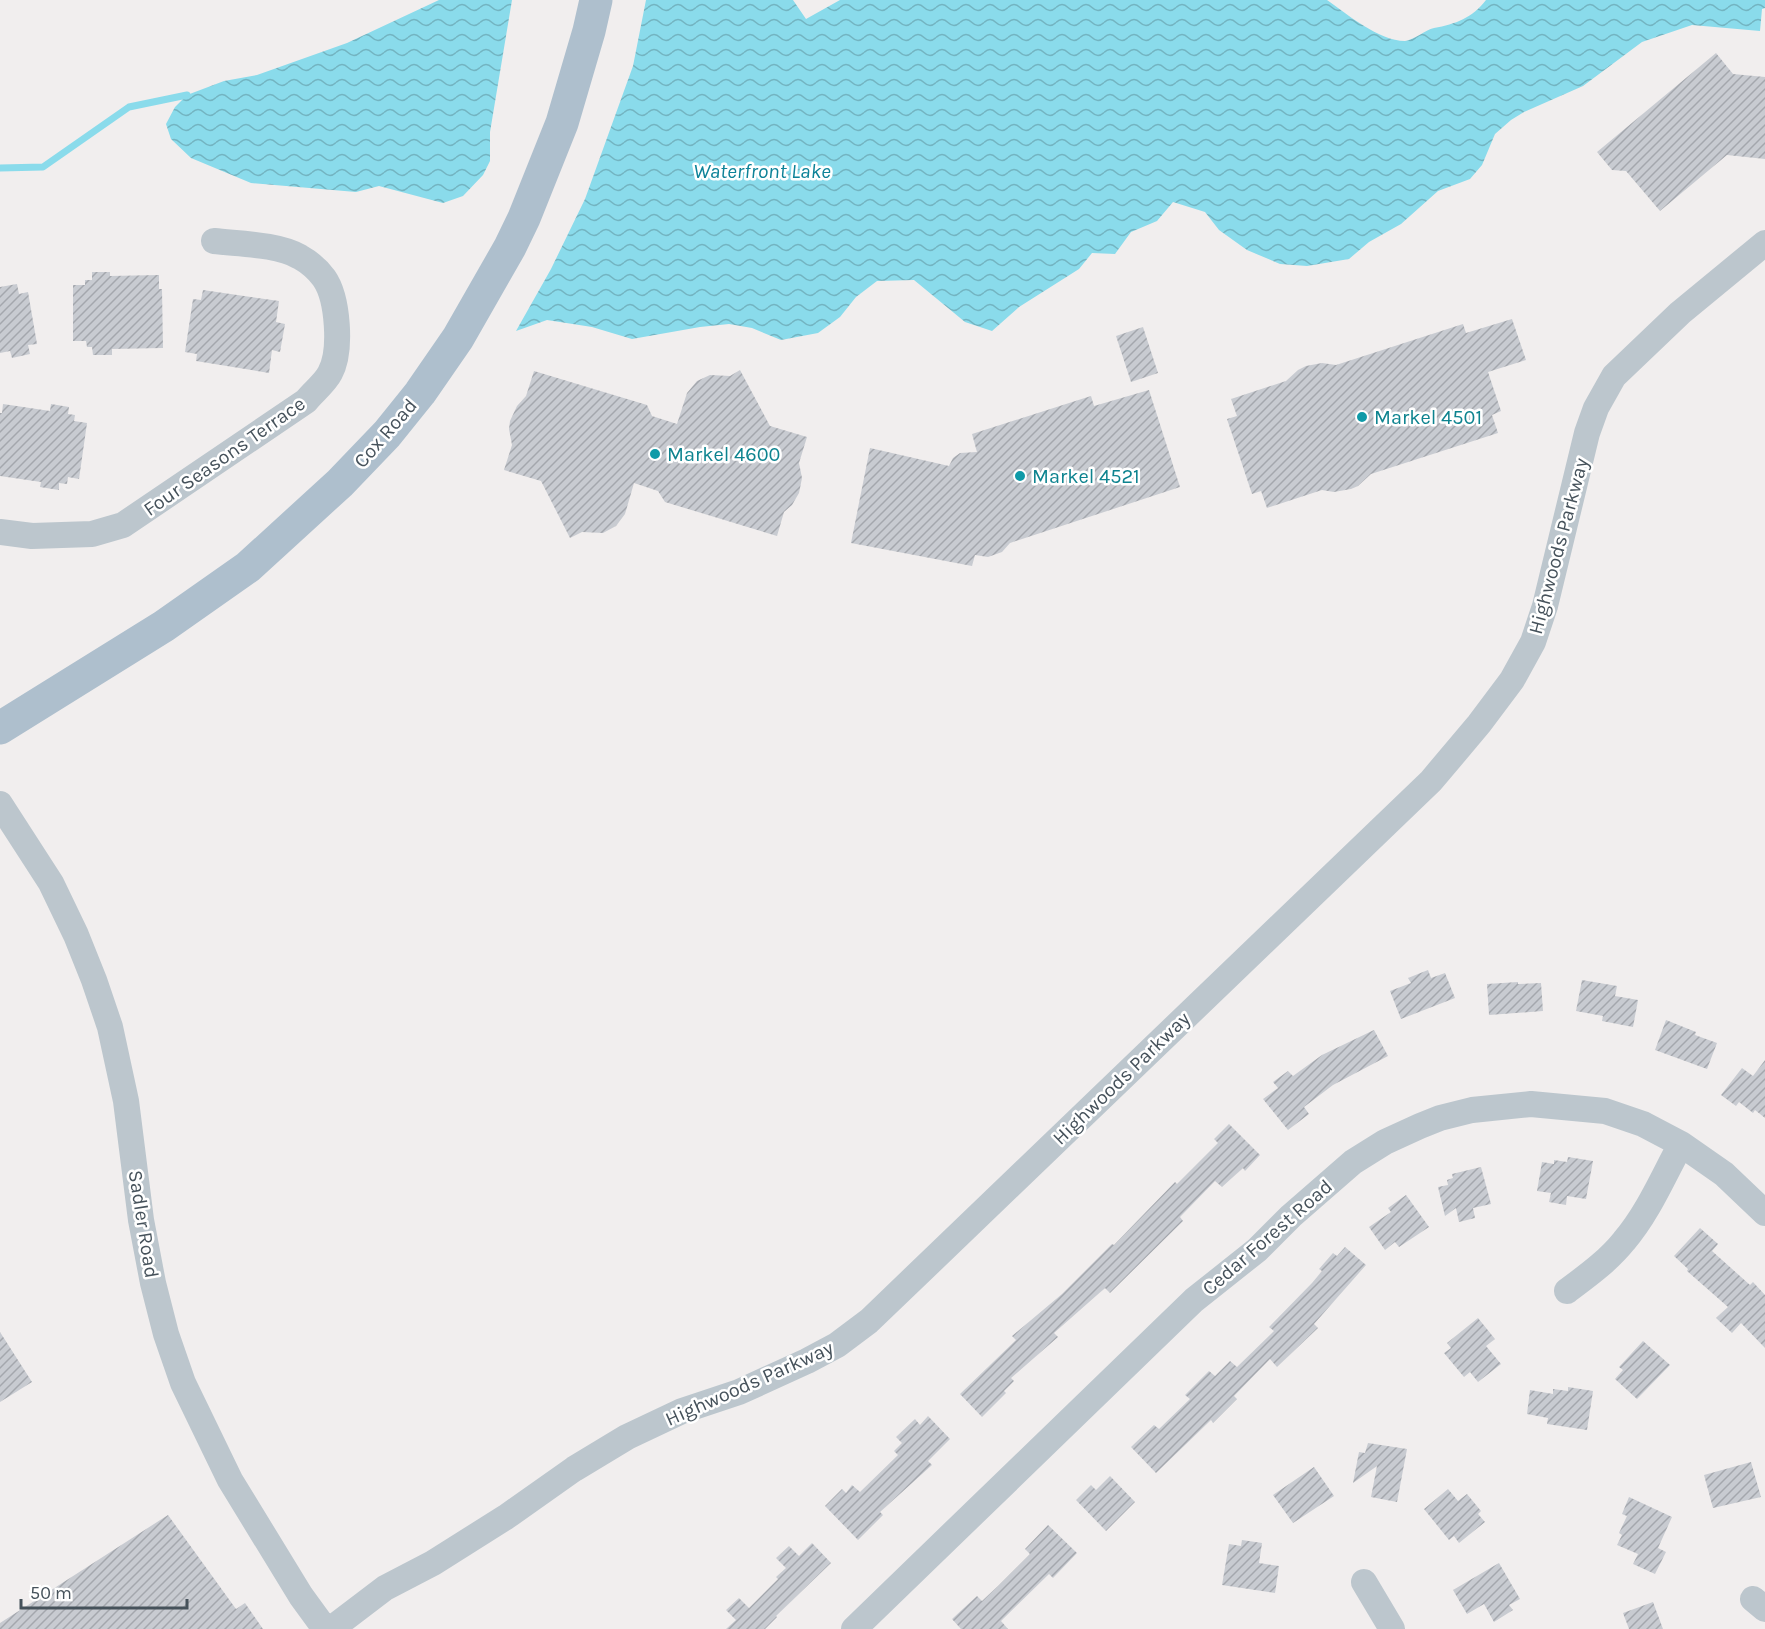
<svg xmlns="http://www.w3.org/2000/svg" width="1765" height="1629" font-family="Karla,sans-serif">
  <defs>
    <pattern id="water-waves" width="16" height="10" patternUnits="userSpaceOnUse" patternTransform="scale(1.5)"><rect width="16" height="10" fill="#8adbeb"/><path d="M0 5q4-4 8 0t8 0" fill="none" stroke="#73b4c1"/></pattern>
    <pattern id="building-hatch" width="6" height="6" patternUnits="userSpaceOnUse" patternTransform="scale(1.5)"><rect width="6" height="6" fill="#c8cbd1"/><path d="M-1 1l2-2M0 6l6-6M5 7l2-2" fill="none" stroke="#a4a7ad"/></pattern>
  </defs>
  <rect width="100%" height="100%" fill="#f1eeee"/>
  <path fill="url(#water-waves)" d="M 439,0 L 512,0 L 490,132 L 490,161 L 483,175 L 463,196 L 443,203 L 379,186 L 356,192 L 251,183 L 191,158 L 171,139 L 166,124 L 175,107 L 187,95 L 224,81 L 257,75 L 347,43 Z
    M 646,0 L 793,0 L 806,19 L 840,0 L 1327,0 C 1347,14 1379,41 1405,41 C 1414,40 1425,30 1434,28 C 1456,24 1472,18 1486,0 L 1765,0 L 1765,8 L 1762,9 L 1760,31 L 1692,25 L 1642,42 L 1583,86 L 1524,112 L 1511,120 L 1495,134 L 1482,165 L 1470,179 L 1438,191 L 1401,224 L 1369,242 L 1349,259 L 1307,266 L 1280,264 L 1247,250 L 1219,230 L 1205,212 L 1173,202 L 1157,221 L 1131,232 L 1115,254 L 1092,253 L 1079,269 L 1019,307 L 992,331 L 965,322 L 914,280 L 877,281 L 856,297 L 840,317 L 818,333 L 781,340 L 752,328 L 729,324 L 700,327 L 632,339 L 592,327 L 547,320 L 516,331 L 551,269 L 585,199 L 633,66 Z"/>
  <g fill="none" stroke-linecap="round" stroke-linejoin="round">
    <path stroke="#8adbeb" stroke-width="7" d="M 0,168 L 43,167 L 129,107 L 187,95"/>
  </g>
  <path fill="url(#building-hatch)" d="M 1716,53 L 1733,74 L 1765,77 L 1765,159 L 1727,155 L 1660,211 L 1626,171 L 1612,170 L 1597,152 Z
    M 92,272 L 110,272 L 110,276 L 159,275 L 159,289 L 162,289 L 163,348 L 112,349 L 112,355 L 93,355 L 92,347 L 87,347 L 86,341 L 73,341 L 73,285 L 85,285 L 85,280 L 92,280 Z
    M 17,284 L 19,294 L 28,292 L 37,344 L 28,345 L 30,354 L 12,358 L 10,351 L 0,353 L 0,287 Z
    M 203,290 L 279,301 L 276,322 L 285,324 L 280,352 L 272,350 L 269,373 L 196,361 L 197,354 L 185,352 L 193,299 L 201,300 Z
    M 1512,319 L 1526,360 L 1488,372 L 1501,411 L 1492,415 L 1498,433 L 1371,474 L 1358,486 L 1351,489 L 1334,492 L 1322,490 L 1267,508 L 1261,491 L 1252,494 L 1227,419 L 1237,416 L 1231,399 L 1286,381 L 1298,370 L 1306,366 L 1322,363 L 1336,365 L 1463,324 L 1466,333 Z
    M 1143,327 L 1158,373 L 1131,382 L 1116,336 Z
    M 740,370 L 770,426 L 807,437 L 799,463 L 802,478 L 799,493 L 792,505 L 784,512 L 777,536 L 665,502 L 658,491 L 634,483 L 625,514 L 616,526 L 603,533 L 582,532 L 570,538 L 541,481 L 504,470 L 512,445 L 509,429 L 510,421 L 517,406 L 526,396 L 534,371 L 647,405 L 652,416 L 677,424 L 687,393 L 697,381 L 710,375 L 730,376 Z
    M 1149,390 L 1180,487 L 1010,543 L 1002,552 L 988,557 L 975,555 L 972,566 L 851,543 L 870,448 L 949,466 L 953,458 L 960,453 L 977,452 L 972,434 L 1091,396 L 1094,406 Z
    M 3,404 L 50,411 L 51,404 L 69,407 L 68,414 L 75,415 L 74,421 L 87,423 L 79,479 L 68,477 L 67,484 L 59,483 L 59,490 L 40,487 L 41,482 L 0,476 L 0,413 L 2,413 Z
    M 1428,970 L 1431,978 L 1445,973 L 1455,998 L 1401,1019 L 1390,991 L 1411,983 L 1408,978 Z
    M 1582,980 L 1617,986 L 1615,996 L 1638,1000 L 1633,1027 L 1602,1021 L 1603,1016 L 1576,1011 Z
    M 1518,982 L 1518,984 L 1541,983 L 1543,1011 L 1489,1015 L 1487,984 Z
    M 1666,1020 L 1696,1032 L 1695,1035 L 1717,1043 L 1707,1069 L 1655,1050 Z
    M 1374,1030 L 1388,1056 L 1333,1085 L 1304,1107 L 1309,1114 L 1288,1130 L 1263,1099 L 1278,1088 L 1273,1082 L 1288,1071 L 1293,1076 L 1322,1055 Z
    M 1765,1060 L 1765,1118 L 1755,1110 L 1753,1113 L 1739,1102 L 1736,1106 L 1721,1095 L 1742,1068 L 1753,1076 Z
    M 1229,1124 L 1260,1155 L 1245,1171 L 1243,1168 L 1222,1187 L 1215,1181 L 1180,1217 L 1183,1221 L 1110,1293 L 1105,1288 L 1054,1333 L 1058,1337 L 1011,1378 L 1014,1381 L 1004,1391 L 1006,1393 L 982,1417 L 960,1394 L 1016,1340 L 1012,1336 L 1062,1294 L 1112,1244 L 1114,1245 L 1175,1182 L 1177,1184 L 1218,1143 L 1214,1139 Z
    M 1568,1157 L 1593,1161 L 1586,1199 L 1567,1196 L 1566,1205 L 1549,1202 L 1551,1193 L 1537,1191 L 1542,1162 L 1554,1164 L 1554,1160 L 1567,1162 Z
    M 1481,1167 L 1491,1204 L 1473,1208 L 1475,1218 L 1459,1222 L 1456,1208 L 1445,1216 L 1438,1187 L 1448,1185 L 1447,1180 L 1453,1178 L 1452,1174 Z
    M 1406,1195 L 1429,1227 L 1399,1247 L 1395,1242 L 1385,1250 L 1369,1227 L 1391,1212 L 1388,1208 Z
    M 1700,1228 L 1718,1244 L 1712,1251 L 1750,1285 L 1753,1282 L 1765,1295 L 1765,1348 L 1741,1323 L 1732,1333 L 1716,1318 L 1728,1307 L 1687,1271 L 1688,1269 L 1674,1256 Z
    M 1345,1247 L 1366,1265 L 1314,1324 L 1318,1328 L 1277,1367 L 1270,1359 L 1234,1396 L 1237,1399 L 1213,1423 L 1211,1420 L 1156,1473 L 1131,1447 L 1154,1425 L 1159,1429 L 1190,1399 L 1185,1395 L 1209,1371 L 1215,1376 L 1230,1361 L 1237,1367 L 1274,1331 L 1269,1327 L 1312,1283 L 1322,1271 L 1319,1269 L 1333,1253 L 1337,1256 Z
    M 1478,1318 L 1495,1339 L 1486,1346 L 1501,1364 L 1478,1382 L 1470,1372 L 1464,1377 L 1444,1353 L 1451,1348 L 1447,1343 Z
    M 0,1332 L 32,1382 L 0,1402 Z
    M 1643,1341 L 1670,1365 L 1637,1399 L 1615,1379 L 1623,1370 L 1619,1367 Z
    M 1568,1387 L 1593,1391 L 1587,1430 L 1547,1424 L 1548,1418 L 1527,1414 L 1530,1390 L 1553,1394 L 1553,1389 L 1568,1391 Z
    M 928,1416 L 950,1439 L 928,1461 L 932,1465 L 880,1512 L 883,1515 L 858,1540 L 825,1506 L 842,1489 L 846,1493 L 852,1485 L 860,1492 L 898,1455 L 894,1451 L 902,1443 L 896,1437 L 915,1419 L 920,1425 Z
    M 1368,1443 L 1407,1449 L 1397,1502 L 1371,1497 L 1377,1466 L 1353,1483 L 1359,1452 L 1365,1453 Z
    M 1751,1462 L 1761,1497 L 1713,1508 L 1704,1475 Z
    M 1314,1467 L 1334,1496 L 1293,1523 L 1273,1495 Z
    M 1110,1476 L 1135,1502 L 1106,1531 L 1076,1500 L 1091,1485 L 1096,1490 Z
    M 1448,1489 L 1458,1501 L 1467,1494 L 1481,1511 L 1478,1514 L 1485,1522 L 1459,1543 L 1454,1536 L 1449,1540 L 1424,1509 Z
    M 1629,1497 L 1672,1517 L 1658,1548 L 1666,1552 L 1655,1574 L 1633,1564 L 1638,1554 L 1617,1545 L 1622,1535 L 1619,1533 L 1627,1516 L 1622,1514 Z
    M 168,1515 L 236,1609 L 245,1603 L 263,1629 L 0,1629 L 0,1623 Z
    M 1048,1525 L 1077,1553 L 1053,1578 L 1049,1574 L 1001,1621 L 1008,1629 L 961,1629 L 952,1619 L 977,1596 L 982,1601 L 998,1586 L 1030,1554 L 1025,1549 Z
    M 1242,1540 L 1262,1543 L 1259,1563 L 1279,1566 L 1275,1593 L 1222,1585 L 1229,1544 L 1241,1546 Z
    M 812,1543 L 831,1563 L 776,1616 L 777,1617 L 765,1629 L 726,1629 L 736,1620 L 726,1610 L 739,1598 L 749,1608 L 778,1579 L 776,1577 L 786,1568 L 776,1558 L 789,1546 L 799,1556 Z
    M 1499,1563 L 1520,1599 L 1509,1605 L 1513,1610 L 1494,1622 L 1484,1604 L 1467,1614 L 1453,1590 Z
    M 1653,1602 L 1663,1629 L 1629,1629 L 1623,1613 Z"/>
  <g fill="none" stroke-linecap="round" stroke-linejoin="round">
    <path stroke="#bcc6cd" stroke-width="26" d="M 0,532 L 32,536 L 92,534 L 123,525 L 306,401 C 313,392 325,383 330,373 C 342,351 338,298 324,278 C 318,270 309,262 300,257 C 278,244 239,244 214,241
      M 0,804 L 51,883 L 76,935 L 94,980 L 110,1027 L 126,1101 L 141,1220 L 153,1283 L 166,1334 L 183,1383 L 230,1480 L 301,1596 L 325,1629
      M 1567,1291 C 1587,1276 1608,1261 1624,1241 C 1648,1213 1663,1177 1681,1144
      M 1364,1582 L 1392,1629
      M 1753,1599 L 1765,1609
      M 331,1629 L 385,1588 L 433,1563 L 506,1517 L 574,1469 L 627,1437 L 682,1411 L 739,1392 L 807,1361 L 837,1345 L 869,1321 L 1431,781 L 1479,724 L 1512,680 L 1533,642 L 1545,606 L 1587,433 L 1596,408 L 1614,376 L 1680,313 L 1765,243
      M 854,1629 L 1194,1300 L 1257,1250 L 1291,1216 L 1353,1162 L 1385,1142 L 1420,1126 L 1440,1118 L 1472,1110 L 1531,1104 L 1605,1111 L 1643,1124 L 1681,1144 L 1724,1174 L 1765,1213"/>
    <path stroke="#aebfcd" stroke-width="33" d="M 0,728 L 164,626 L 248,567 L 340,483 L 387,434 L 420,393 L 458,338 L 510,247 L 524,218 L 562,123 L 589,31 L 596,0"/>
  </g>
  <g fill="#0f9aa8" stroke="#fff" stroke-width="2">
    <circle cx="1362" cy="417" r="6"/>
    <circle cx="655" cy="454" r="6"/>
    <circle cx="1020" cy="476" r="6"/>
  </g>
  <g text-anchor="middle" stroke-width="5" stroke-linejoin="round" paint-order="stroke">
    <g font-size="20" fill="#0d838f" stroke="#fff" text-anchor="start">
      <text x="1374" y="424">Markel 4501</text>
      <text x="667" y="461">Markel 4600</text>
      <text x="1032" y="483">Markel 4521</text>
    </g>
    <g font-size="20" fill="#46525b" stroke="#fff">
      <text transform="translate(385 433) rotate(-49)" y="7">Cox Road</text>
      <text transform="translate(224 456) rotate(-35)" y="7">Four Seasons Terrace</text>
      <text transform="translate(1558 546) rotate(-75)" y="7">Highwoods Parkway</text>
      <text transform="translate(1121 1078) rotate(-44)" y="7">Highwoods Parkway</text>
      <text transform="translate(144 1224) rotate(81)" y="7">Sadler Road</text>
      <text transform="translate(1267 1237) rotate(-41)" y="7">Cedar Forest Road</text>
      <text transform="translate(749 1383) rotate(-24)" y="7">Highwoods Parkway</text>
    </g>
    <g font-size="21" font-style="italic" fill="#0d8298" stroke="#fff">
      <text x="762" y="178">Waterfront Lake</text>
    </g>
  </g>
  <path d="M21 1599v9h166v-9" fill="none" stroke="#46525b" stroke-width="3"/>
  <text x="30" y="1599" font-size="18" fill="#46525b" stroke="#ffffff" stroke-width="4.5" paint-order="stroke">50 m</text>
</svg>
